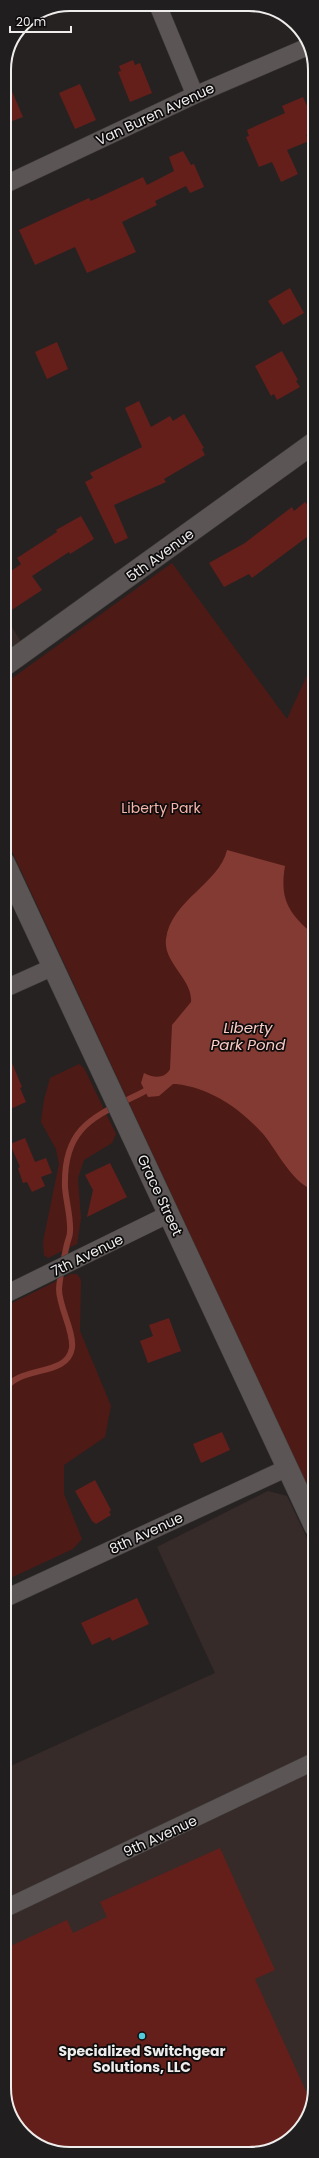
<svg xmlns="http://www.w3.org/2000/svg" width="319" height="2158" font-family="Poppins,sans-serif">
  <rect width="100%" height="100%" fill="#272222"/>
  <path fill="#362b29" d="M 4,614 L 21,642 L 4,653 Z
    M 268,1491 L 287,1496 L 315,1555 L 315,2088 L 296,2134 L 253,2154 L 4,2092 L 4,1769 L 215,1673 L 157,1547 Z"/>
  <path fill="#4e1a16" d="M 172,563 L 287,719 L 315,658 L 315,1503 L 4,834 L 4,684 Z
    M 79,1064 L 84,1068 L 116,1134 L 112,1143 L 84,1160 L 78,1178 L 81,1218 L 77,1244 L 48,1258 L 44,1255 L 43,1242 L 59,1164 L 56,1149 L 41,1122 L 44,1100 L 50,1078 Z
    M 71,1274 L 77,1274 L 81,1280 L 80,1331 L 111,1406 L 105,1437 L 64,1465 L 64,1494 L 82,1539 L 73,1549 L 4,1581 L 4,1307 Z"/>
  <path fill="#823a33" d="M 227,850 L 285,866 C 279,901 290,914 315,936 L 315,1190 C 294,1186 277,1151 264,1135 C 241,1109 211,1088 176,1084 L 173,1084 L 159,1096 L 148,1097 L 141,1083 L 144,1073 C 153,1078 165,1079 170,1069 L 172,1025 L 191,1002 C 193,979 163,963 166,939 C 171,900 219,884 227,850 Z"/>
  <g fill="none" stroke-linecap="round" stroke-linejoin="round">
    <path stroke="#823a33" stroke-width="6" d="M 4,1391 C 19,1364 67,1378 72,1348 C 74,1331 59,1307 59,1289 C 60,1274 64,1258 67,1244 C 68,1240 70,1236 70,1232 C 71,1217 66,1202 65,1187 C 63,1124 97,1116 145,1091"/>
  </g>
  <path fill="#641f1a" d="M 133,60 L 135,65 L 140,63 L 152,93 L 130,102 L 118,72 L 121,71 L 119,66 Z
    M 4,73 L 23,117 L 4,124 Z
    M 80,84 L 96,120 L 75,129 L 59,93 Z
    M 303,97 L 315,124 L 315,131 L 306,135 L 309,141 L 287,150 L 298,174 L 281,182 L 272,162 L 259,167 L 246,137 L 249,136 L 247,130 L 285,113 L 282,106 Z
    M 183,151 L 191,165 L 194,164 L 204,187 L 190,193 L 186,186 L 155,201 L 157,205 L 122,222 L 136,252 L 87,273 L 75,247 L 35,265 L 19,230 L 89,198 L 91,201 L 143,177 L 147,185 L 174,171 L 169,157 Z
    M 290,288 L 304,313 L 283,325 L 268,301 Z
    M 57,342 L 68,369 L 47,379 L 35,352 Z
    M 282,351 L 298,380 L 296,381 L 300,387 L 277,400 L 274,394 L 271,396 L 255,366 Z
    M 139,401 L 151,427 L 170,416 L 173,421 L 184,414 L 204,448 L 202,449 L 205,455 L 164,479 L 166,482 L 114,505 L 128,538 L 115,544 L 85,482 L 93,478 L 90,473 L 142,447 L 125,408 Z
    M 305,502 L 315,515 L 315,523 L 308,529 L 311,534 L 252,578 L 249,574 L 224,587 L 209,563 L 245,543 L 292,507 L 294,511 Z
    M 81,516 L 94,539 L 70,554 L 69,552 L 32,576 L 42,590 L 4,615 L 4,576 L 21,564 L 17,558 L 57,532 L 56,530 Z
    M 4,1044 L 22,1087 L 20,1088 L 26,1102 L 8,1110 L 4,1100 Z
    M 25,1138 L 35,1162 L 46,1158 L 52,1173 L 41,1177 L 45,1186 L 32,1192 L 27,1182 L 23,1183 L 18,1168 L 20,1167 L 10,1144 Z
    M 110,1163 L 127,1197 L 87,1217 L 93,1190 L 85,1175 Z
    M 169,1318 L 181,1351 L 148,1363 L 140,1341 L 153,1336 L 149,1325 Z
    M 222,1432 L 230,1450 L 201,1463 L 193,1444 Z
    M 95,1480 L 111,1510 L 109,1512 L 111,1515 L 96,1524 L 92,1521 L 75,1491 Z
    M 137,1598 L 149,1624 L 112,1641 L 110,1637 L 92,1645 L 81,1623 Z
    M 220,1848 L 275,1970 L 255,1979 L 310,2100 L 296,2134 L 253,2154 L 53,2152 L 20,2131 L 4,2092 L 4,1949 L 67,1920 L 73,1933 L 107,1917 L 100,1902 Z"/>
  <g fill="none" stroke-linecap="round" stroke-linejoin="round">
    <defs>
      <path id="minor" d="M 159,8 L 195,95
        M 4,185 L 195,95 L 307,47
        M 4,989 L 53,967
        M 4,1295 L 169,1214
        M 4,1599 L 287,1468
        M 4,1909 L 315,1761"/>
      <path id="tertiary" d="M 4,666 L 315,442
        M 4,862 L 315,1527"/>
    </defs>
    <use href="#minor" stroke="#403d3c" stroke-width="18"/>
    <use href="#tertiary" stroke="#403d3c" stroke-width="22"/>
    <use href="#minor" stroke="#5b5655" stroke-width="17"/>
    <use href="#tertiary" stroke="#5b5655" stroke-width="21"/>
  </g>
  <circle fill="#53cbdb" stroke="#0e0c0c" stroke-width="1.5" cx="142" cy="2036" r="4"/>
  <g text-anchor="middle" stroke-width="3.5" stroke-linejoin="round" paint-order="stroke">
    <g font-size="14" fill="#efecec" stroke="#0e0c0c">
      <text transform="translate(155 114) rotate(-25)" y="5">Van Buren Avenue</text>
      <text transform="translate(160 555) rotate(-36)" y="5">5th Avenue</text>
      <text transform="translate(160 1195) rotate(65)" y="5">Grace Street</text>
      <text transform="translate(87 1255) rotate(-26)" y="5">7th Avenue</text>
      <text transform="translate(146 1533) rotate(-25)" y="5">8th Avenue</text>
      <text transform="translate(160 1836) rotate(-25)" y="5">9th Avenue</text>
    </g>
    <g font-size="14" fill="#f6b4ab" stroke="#0e0c0c">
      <text x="161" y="813">Liberty Park</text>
    </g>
    <g font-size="14" font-weight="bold" fill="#efecec" stroke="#0e0c0c">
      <text x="142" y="2056">Specialized Switchgear<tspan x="142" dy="16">Solutions, LLC</tspan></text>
    </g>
    <g font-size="15" font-style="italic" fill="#f9cbc5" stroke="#0e0c0c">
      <text x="248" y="1033">Liberty<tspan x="248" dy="17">Park Pond</tspan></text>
    </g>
  </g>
  <path d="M0 0H319V2158H0ZM70 11H249A59 59 0 0 1 308 70V2088A59 59 0 0 1 249 2147H70A59 59 0 0 1 11 2088V70A59 59 0 0 1 70 11Z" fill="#201e1e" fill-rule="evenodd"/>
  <path fill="none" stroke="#efecec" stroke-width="2" d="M70 11H249A59 59 0 0 1 308 70V2088A59 59 0 0 1 249 2147H70A59 59 0 0 1 11 2088V70A59 59 0 0 1 70 11Z"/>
  <path d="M10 26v6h61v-6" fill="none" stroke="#efecec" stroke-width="2"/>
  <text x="16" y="26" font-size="12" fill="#efecec" stroke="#0e0c0c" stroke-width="3" paint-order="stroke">20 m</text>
</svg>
